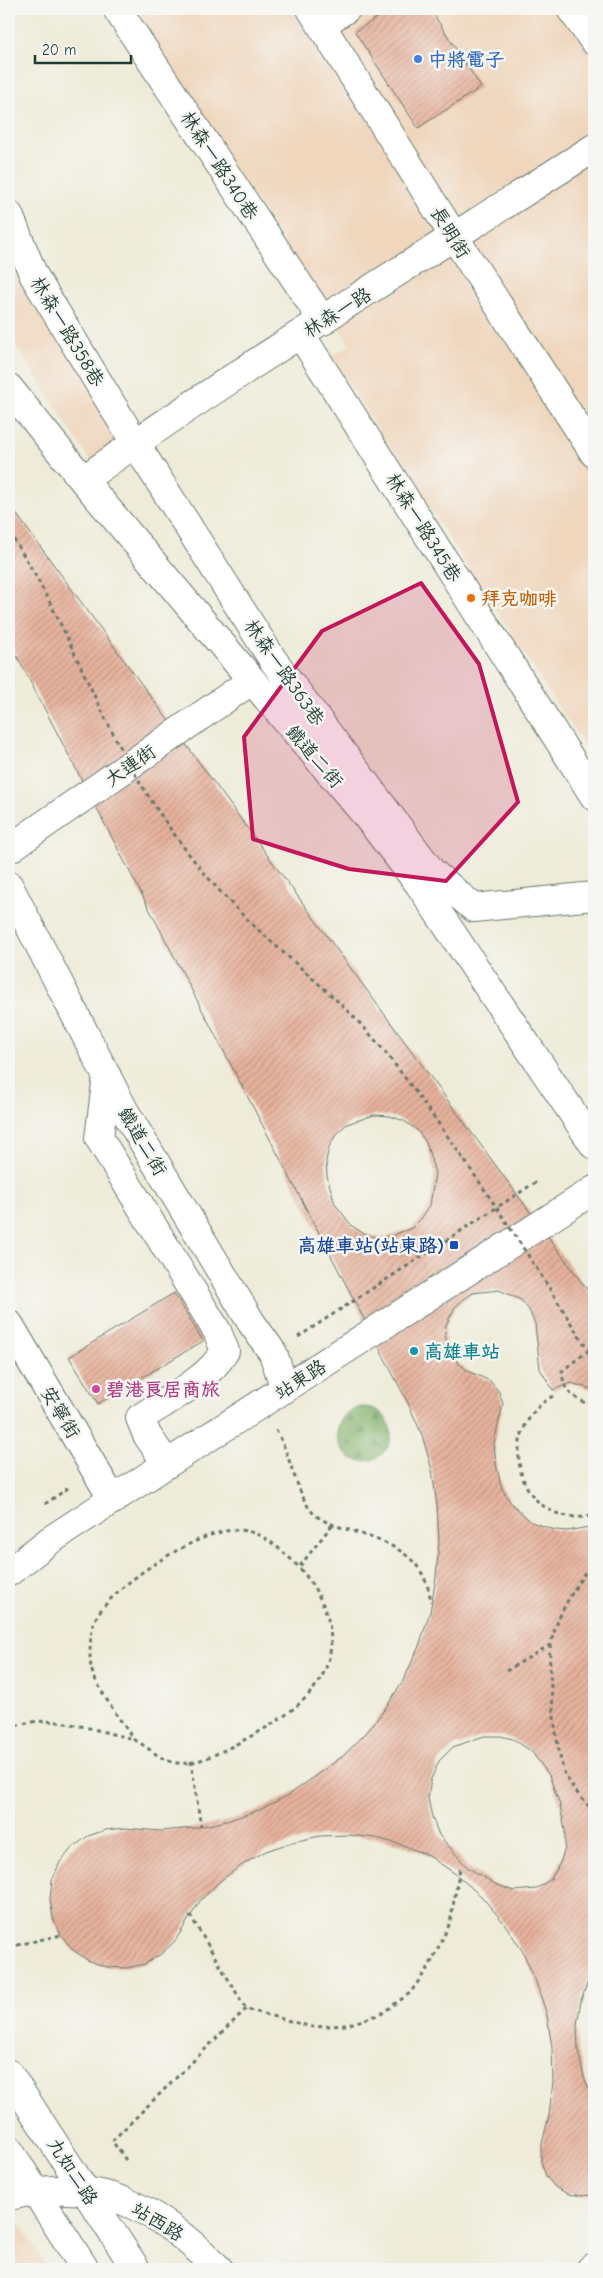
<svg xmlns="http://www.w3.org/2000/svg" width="603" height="2278" font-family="'Comic Neue','LXGW WenKai TC',sans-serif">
  <defs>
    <pattern id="forest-firs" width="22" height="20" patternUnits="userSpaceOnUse" patternTransform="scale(1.25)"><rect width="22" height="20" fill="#83b26c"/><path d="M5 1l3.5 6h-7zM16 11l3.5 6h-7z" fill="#6b925a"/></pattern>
    <pattern id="building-hatch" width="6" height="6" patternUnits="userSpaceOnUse" patternTransform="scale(1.25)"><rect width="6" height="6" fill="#e8b39d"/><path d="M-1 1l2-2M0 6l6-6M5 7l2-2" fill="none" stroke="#bb9381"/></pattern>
  </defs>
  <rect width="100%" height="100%" fill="#f6f6f2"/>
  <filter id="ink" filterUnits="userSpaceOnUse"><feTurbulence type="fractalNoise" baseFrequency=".02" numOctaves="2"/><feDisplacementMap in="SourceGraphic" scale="10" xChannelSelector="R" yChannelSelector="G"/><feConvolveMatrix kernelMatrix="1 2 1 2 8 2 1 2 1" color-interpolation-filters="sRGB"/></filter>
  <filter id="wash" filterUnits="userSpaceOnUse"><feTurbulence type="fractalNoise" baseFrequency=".0096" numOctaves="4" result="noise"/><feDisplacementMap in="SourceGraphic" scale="20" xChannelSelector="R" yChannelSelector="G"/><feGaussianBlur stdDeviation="1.12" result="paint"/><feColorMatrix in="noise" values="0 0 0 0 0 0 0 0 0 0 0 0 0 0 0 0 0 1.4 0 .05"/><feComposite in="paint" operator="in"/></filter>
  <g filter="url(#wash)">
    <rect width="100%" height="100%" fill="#eeebd8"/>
    <path fill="#efd6bc" d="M 129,9 L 594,9 L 594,761 L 331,357 L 350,345 Z
      M 9,215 L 127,444 L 92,463 L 9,334 Z
      M 9,2206 L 48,2269 L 9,2269 Z"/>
    <path fill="url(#forest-firs)" stroke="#517850" d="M337 1434a27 27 0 1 1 54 0a27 27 0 1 1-54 0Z"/>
    <g id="blocks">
      <path fill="url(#building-hatch)" fill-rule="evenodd" d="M 390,9 L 430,9 L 481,87 L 418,128 L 355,32 Z
        M 9,504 L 594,1299 L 594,1390 L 571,1383 L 553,1390 L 540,1369 L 535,1324 L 529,1310 L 521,1300 L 499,1290 L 473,1293 L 464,1299 L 455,1307 L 446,1325 L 445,1334 L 448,1349 L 457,1362 L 468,1371 L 490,1381 L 499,1392 L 503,1404 L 494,1443 L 496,1464 L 502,1489 L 511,1503 L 531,1522 L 555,1530 L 567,1531 L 594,1526 L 594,1966 L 581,2000 L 577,2025 L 578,2051 L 584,2077 L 594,2102 L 594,2194 L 582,2196 L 568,2194 L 555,2187 L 546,2176 L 541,2162 L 541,2148 L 549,2115 L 553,2082 L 552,2048 L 547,2015 L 536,1982 L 523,1952 L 504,1923 L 482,1897 L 457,1875 L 429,1856 L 403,1845 L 376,1838 L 348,1835 L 320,1836 L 293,1842 L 266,1851 L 242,1865 L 220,1881 L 200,1901 L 175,1941 L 161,1954 L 145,1964 L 126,1968 L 107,1967 L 89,1961 L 73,1950 L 61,1935 L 53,1918 L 50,1899 L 52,1880 L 60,1862 L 72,1848 L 88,1836 L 106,1830 L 125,1828 L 160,1831 L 194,1828 L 227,1821 L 259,1810 L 289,1795 L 343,1756 L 367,1732 L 387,1706 L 405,1677 L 419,1646 L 430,1612 L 436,1577 L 439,1541 L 437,1506 L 432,1470 L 422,1435 L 408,1403 L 9,641 ZM 374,1115 L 390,1116 L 404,1121 L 417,1130 L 426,1142 L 435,1173 L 430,1205 L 421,1219 L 412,1228 L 388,1237 L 375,1237 L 363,1233 L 352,1226 L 335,1204 L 327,1176 L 326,1161 L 329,1147 L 336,1134 L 347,1124 ZM 484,1736 L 500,1736 L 513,1739 L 531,1751 L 549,1775 L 560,1805 L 565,1831 L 565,1848 L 560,1863 L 551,1879 L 536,1889 L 514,1891 L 495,1884 L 467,1867 L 439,1835 L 432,1817 L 428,1798 L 431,1779 L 439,1761 L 453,1747 Z
        M 174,1293 L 203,1341 L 98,1404 L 69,1357 Z"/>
    </g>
  </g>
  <g filter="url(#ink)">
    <use href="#blocks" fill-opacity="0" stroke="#677a6d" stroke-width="1"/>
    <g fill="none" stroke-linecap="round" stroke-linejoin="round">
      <defs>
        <path id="minor" d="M 117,9 L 323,321
          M 311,9 L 455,238 L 594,453
          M 571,9 L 594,41
          M 321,25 L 346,9
          M 9,215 L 34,276 L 135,443 L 273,660 L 431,871 L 474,908 L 594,896
          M 301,335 L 594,796
          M 9,388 L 83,480 L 364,813 L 419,884 L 594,1145
          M 83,480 C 249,362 423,257 594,148
          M 9,849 L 251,681
          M 9,886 L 124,1110 L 251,1322 L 273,1353 L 285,1389
          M 107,1076 L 99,1138 L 217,1331 L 225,1351 C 210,1378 166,1401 140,1418 L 147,1435 L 167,1464
          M 9,1324 L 113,1500
          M 9,2074 L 136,2269
          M 9,2150 L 85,2269"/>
        <path id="major" d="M 9,1572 L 49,1541 L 167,1464 L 594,1190
          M 9,2196 C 101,2175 155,2207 219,2269
          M 591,2269 L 594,2267"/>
      </defs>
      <use href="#minor" stroke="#677a6d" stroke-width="30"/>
      <use href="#major" stroke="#677a6d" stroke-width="30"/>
      <path stroke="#677a6d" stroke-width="3" stroke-dasharray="4 4" stroke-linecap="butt" d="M 298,1337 L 539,1180
        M 553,1396 C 498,1427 512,1513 575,1517 C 581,1518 588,1516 594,1515
        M 276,1430 C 290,1453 297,1497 314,1514 C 323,1522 337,1526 349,1530 C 391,1544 424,1553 431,1602
        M 45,1504 L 71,1486
        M 300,1566 L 332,1525
        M 506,1671 L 550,1645
        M 9,1729 C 39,1714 73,1724 105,1732 C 114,1735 125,1736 134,1740 C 150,1747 159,1761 178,1763 C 196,1766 227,1749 242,1741 C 269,1727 303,1707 319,1681 C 348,1637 319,1582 284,1553 C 272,1542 257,1531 239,1530 C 202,1527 110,1586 95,1620 C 90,1632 89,1654 91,1667 C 93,1683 124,1725 134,1740
        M 191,1761 L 201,1827
        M 190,1915 L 246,2009 L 312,2027 L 347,2025 L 381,2014 L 410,1993 L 430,1965 L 450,1923 L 460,1868
        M 9,1947 L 61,1935
        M 126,2160 L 112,2141 L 246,2009"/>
      <use href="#minor" stroke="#fff" stroke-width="28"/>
      <use href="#major" stroke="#fff" stroke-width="28"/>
      <path stroke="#677a6d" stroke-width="3" stroke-dasharray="4 4" stroke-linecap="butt" d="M 9,532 C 66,617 96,717 153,803 C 180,845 213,887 250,922 C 297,967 349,1005 389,1057 C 444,1128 495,1204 544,1280 C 561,1305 575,1333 594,1357
        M 589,1350 L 562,1371 C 564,1395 574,1397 594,1407
        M 594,1559 C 576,1586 558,1612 551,1643 C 546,1661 557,1755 564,1772 C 570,1785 583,1802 594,1810"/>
    </g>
  </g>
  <path fill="#c2185b" fill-opacity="0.2" stroke="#c2185b" stroke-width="4" stroke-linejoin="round" d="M 421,583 L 479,664 L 518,802 L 446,881 L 349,869 L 253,839 L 244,737 L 322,631 Z"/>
  <circle fill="#3f7fe0" stroke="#f6f6f2" stroke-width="2" cx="418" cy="59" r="5"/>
  <circle fill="#e8710a" stroke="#f6f6f2" stroke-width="2" cx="471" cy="598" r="5"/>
  <rect fill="#1a4fb4" stroke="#f6f6f2" stroke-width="2" x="449" y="1240" width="10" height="10" rx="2.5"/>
  <circle fill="#0f9aa8" stroke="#f6f6f2" stroke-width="2" cx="414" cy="1351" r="5"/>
  <circle fill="#d1479c" stroke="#f6f6f2" stroke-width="2" cx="96" cy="1389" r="5"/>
  <g text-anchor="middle" stroke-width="5" stroke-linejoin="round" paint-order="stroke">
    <g font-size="19" font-weight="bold" fill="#366cbe" stroke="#f6f6f2" text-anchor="start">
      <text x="428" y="66">中將電子</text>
    </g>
    <g font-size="19" fill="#1f3d34" stroke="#f6f6f2">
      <text transform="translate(220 165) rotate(57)" y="7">林森一路340巷</text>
      <text transform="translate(451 232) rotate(58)" y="7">長明街</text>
      <text transform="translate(337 312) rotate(-32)" y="7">林森一路</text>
      <text transform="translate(68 331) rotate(59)" y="7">林森一路358巷</text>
      <text transform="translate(424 527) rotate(58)" y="7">林森一路345巷</text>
      <text transform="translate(285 672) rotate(55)" y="7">林森一路363巷</text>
      <text transform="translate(315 756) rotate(49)" y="7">鐵道二街</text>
      <text transform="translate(130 765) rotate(-35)" y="7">大連街</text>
      <text transform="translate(143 1141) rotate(59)" y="7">鐵道二街</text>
      <text transform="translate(300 1379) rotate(-33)" y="7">站東路</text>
      <text transform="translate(61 1412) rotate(59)" y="7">安寧街</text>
      <text transform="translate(73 2171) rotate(57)" y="7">九如二路</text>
      <text transform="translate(158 2221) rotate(31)" y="7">站西路</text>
    </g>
    <g font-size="19" font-weight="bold" fill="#c56008" stroke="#f6f6f2" text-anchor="start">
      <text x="481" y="605">拜克咖啡</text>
    </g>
    <g font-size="19" font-weight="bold" fill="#164399" stroke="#f6f6f2" text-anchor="end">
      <text x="444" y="1252">高雄車站(站東路)</text>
    </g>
    <g font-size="19" font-weight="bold" fill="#0d838f" stroke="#f6f6f2" text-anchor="start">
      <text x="424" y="1358">高雄車站</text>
    </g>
    <g font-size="19" font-weight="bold" fill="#b23c85" stroke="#f6f6f2" text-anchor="start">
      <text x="106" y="1396">碧港良居商旅</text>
    </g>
  </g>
  <rect width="603" height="2278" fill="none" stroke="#f6f6f2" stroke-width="30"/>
  <path d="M35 55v8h96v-8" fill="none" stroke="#1f3d34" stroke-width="2.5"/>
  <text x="42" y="55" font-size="15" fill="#1f3d34" stroke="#f6f6f2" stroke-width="4" paint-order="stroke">20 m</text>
</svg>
